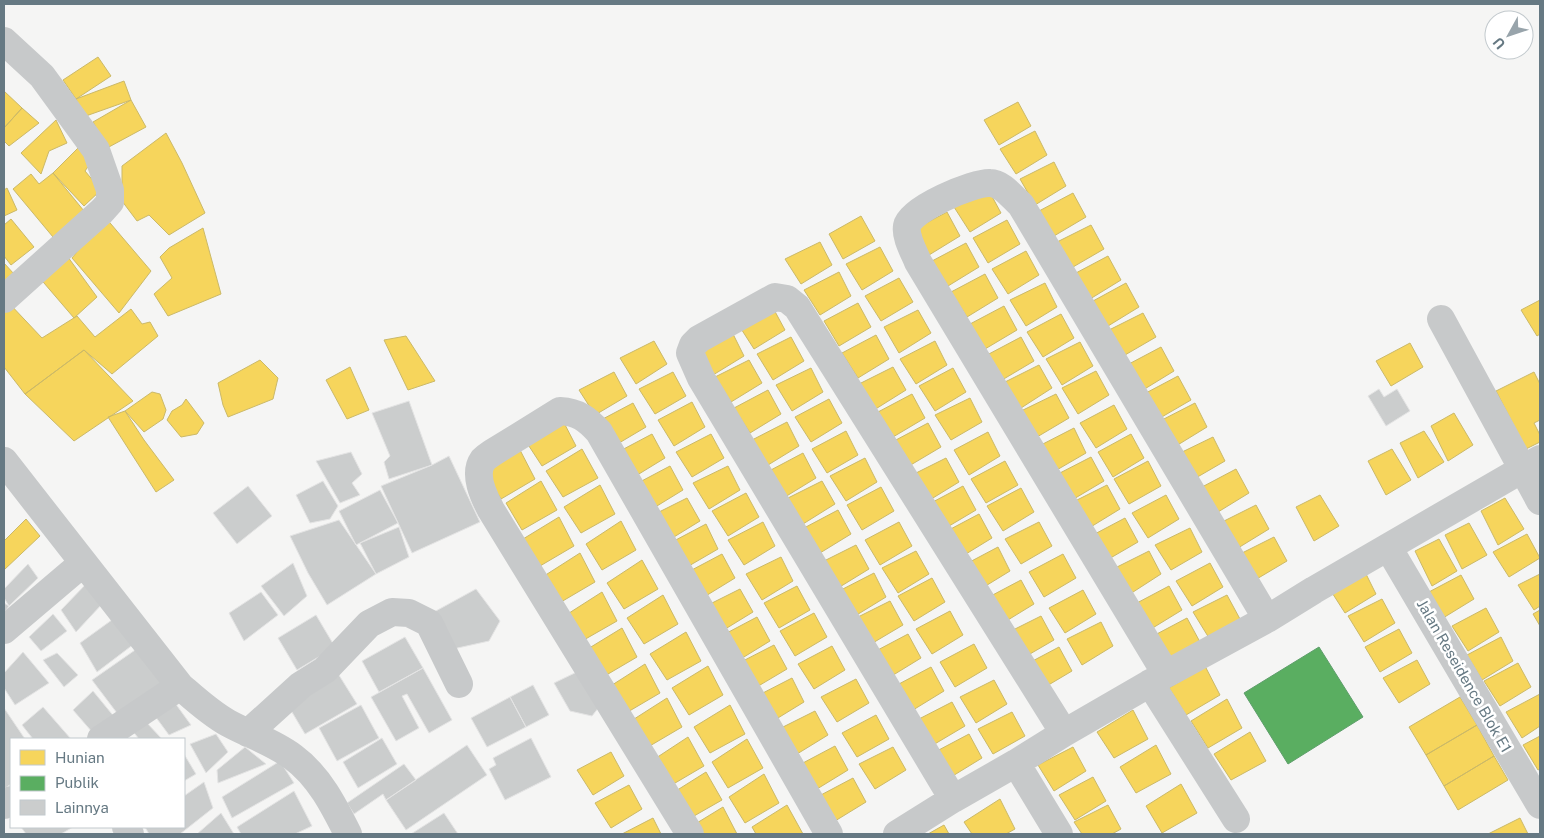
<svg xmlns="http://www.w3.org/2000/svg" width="1544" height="838" font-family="'Public Sans',sans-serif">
  <rect width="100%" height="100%" fill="#f5f5f4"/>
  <path fill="#f6d55c" stroke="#cbb968" d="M 98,57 L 111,76 L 76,99 L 63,80 Z
    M 124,81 L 131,100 L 83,117 L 76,99 Z
    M 4,91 L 22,108 L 4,128 Z
    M 131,100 L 146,127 L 107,148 L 93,122 Z
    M 1018,102 L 1031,126 L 999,145 L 984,120 Z
    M 22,108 L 39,123 L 9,146 L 4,141 L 4,128 Z
    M 56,120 L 67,143 L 49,151 L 41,174 L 21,153 Z
    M 1035,131 L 1047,155 L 1016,174 L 1000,149 Z
    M 166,133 L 182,163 L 205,213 L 169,235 L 149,215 L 137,221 L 122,201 L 122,166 Z
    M 81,145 L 96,155 L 85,171 L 101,190 L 84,206 L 53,173 Z
    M 1054,162 L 1066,186 L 1035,205 L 1020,179 Z
    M 53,173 L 84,211 L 53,237 L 13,189 L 31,174 L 39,184 Z
    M 7,188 L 17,210 L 4,216 L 4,190 Z
    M 988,189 L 1001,213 L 970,232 L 954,207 Z
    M 1073,193 L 1086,217 L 1054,236 L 1039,211 Z
    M 947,212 L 960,236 L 929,255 L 913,230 Z
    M 861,216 L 875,241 L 843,259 L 829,234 Z
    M 105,217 L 151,271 L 119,313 L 72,258 Z
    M 11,219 L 34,247 L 11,265 L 4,256 L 4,225 Z
    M 1007,220 L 1020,244 L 988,263 L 973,238 Z
    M 1091,225 L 1104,249 L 1073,267 L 1057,242 Z
    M 203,228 L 221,294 L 168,316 L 154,294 L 172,278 L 160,257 L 169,248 Z
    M 820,242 L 832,265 L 801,284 L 785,259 Z
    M 966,243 L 979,267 L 948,286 L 932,261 Z
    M 880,247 L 893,271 L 862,290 L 846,264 Z
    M 1026,251 L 1039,275 L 1008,294 L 992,269 Z
    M 65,253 L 97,297 L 74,318 L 38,276 Z
    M 1108,256 L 1121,280 L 1090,299 L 1074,274 Z
    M 4,263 L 14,274 L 4,284 Z
    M 839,272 L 851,296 L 820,315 L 804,290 Z
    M 985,274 L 998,298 L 967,317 L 951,292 Z
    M 899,278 L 913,302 L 881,321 L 865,296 Z
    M 1045,283 L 1057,307 L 1026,326 L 1010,300 Z
    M 1126,283 L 1139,307 L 1108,326 L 1093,301 Z
    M 1540,300 L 1540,334 L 1537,336 L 1521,310 Z
    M 7,301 L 42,338 L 77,316 L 95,337 L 131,309 L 142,324 L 150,322 L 158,336 L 112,374 L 84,350 L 25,394 L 4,367 L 4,304 Z
    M 858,303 L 871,327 L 839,346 L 824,321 Z
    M 772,306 L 785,330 L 754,349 L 738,324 Z
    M 1004,306 L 1017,330 L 985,349 L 970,324 Z
    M 918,310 L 931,333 L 899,353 L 884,327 Z
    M 1143,313 L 1156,337 L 1125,355 L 1109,330 Z
    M 1061,314 L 1074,338 L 1043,357 L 1027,332 Z
    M 732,332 L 744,356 L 713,375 L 698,350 Z
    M 876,335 L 889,359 L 858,378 L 842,353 Z
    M 406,336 L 435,381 L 408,390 L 384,340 Z
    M 791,337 L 804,361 L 773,380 L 757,354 Z
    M 1021,337 L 1034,361 L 1002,380 L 987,355 Z
    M 654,341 L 667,364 L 636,384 L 620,358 Z
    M 935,341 L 947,365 L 916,384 L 900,359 Z
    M 1080,342 L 1093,366 L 1062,385 L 1046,359 Z
    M 1410,343 L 1423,367 L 1391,386 L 1376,361 Z
    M 1161,347 L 1174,371 L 1143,390 L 1127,365 Z
    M 84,350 L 133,401 L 74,441 L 25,394 Z
    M 260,360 L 278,378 L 273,399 L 228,417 L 223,405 L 218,383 Z
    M 749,360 L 762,383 L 731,402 L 715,377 Z
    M 1039,365 L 1052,388 L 1021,408 L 1005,382 Z
    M 350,367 L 369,410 L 347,419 L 326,380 Z
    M 893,367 L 906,390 L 874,410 L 859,384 Z
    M 811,368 L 823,392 L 792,411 L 776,385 Z
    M 953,368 L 966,392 L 935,411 L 919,386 Z
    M 1096,371 L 1109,395 L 1078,414 L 1062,388 Z
    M 614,372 L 627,396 L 595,415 L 579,390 Z
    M 673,372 L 686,396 L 655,414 L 639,389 Z
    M 1534,372 L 1540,384 L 1540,420 L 1534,423 L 1540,435 L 1540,442 L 1526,449 L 1496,391 Z
    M 1178,376 L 1191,400 L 1160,418 L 1144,394 Z
    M 768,390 L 781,414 L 750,433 L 734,408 Z
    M 152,392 L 160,394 L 166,410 L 163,419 L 144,432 L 125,411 Z
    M 912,394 L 925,418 L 893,437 L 878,412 Z
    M 1056,394 L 1069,418 L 1037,437 L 1021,411 Z
    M 970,398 L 982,422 L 951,440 L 935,415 Z
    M 186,399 L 204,423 L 197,434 L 181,437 L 167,420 L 172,411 L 182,405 Z
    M 829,399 L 842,423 L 811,442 L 795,417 Z
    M 692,402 L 705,427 L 674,446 L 658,420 Z
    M 633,403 L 646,427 L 614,446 L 599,421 Z
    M 1195,403 L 1207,427 L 1176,446 L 1160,421 Z
    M 1114,405 L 1127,429 L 1096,448 L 1080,423 Z
    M 125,411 L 144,440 L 174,480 L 156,492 L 108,417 Z
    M 1454,413 L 1473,445 L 1448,461 L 1431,426 Z
    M 561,417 L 576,446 L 542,466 L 525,440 Z
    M 787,422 L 799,446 L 768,465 L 752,440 Z
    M 928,423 L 941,447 L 909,466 L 894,441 Z
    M 1074,428 L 1086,453 L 1055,471 L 1039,446 Z
    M 846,431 L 858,455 L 827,473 L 812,449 Z
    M 1424,431 L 1444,462 L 1418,478 L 1400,443 Z
    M 988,432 L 1000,456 L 969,475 L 954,450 Z
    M 652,434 L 665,458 L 634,477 L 618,452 Z
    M 711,434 L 724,458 L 692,477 L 676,452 Z
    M 1131,434 L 1144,458 L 1113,477 L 1098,452 Z
    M 1213,437 L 1225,461 L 1194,479 L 1178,454 Z
    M 582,449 L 598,478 L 563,497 L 546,471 Z
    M 1392,449 L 1411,480 L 1386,495 L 1368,461 Z
    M 520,450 L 535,479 L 501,499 L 484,472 Z
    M 803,453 L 816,478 L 785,497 L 769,471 Z
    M 1091,457 L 1104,481 L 1072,500 L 1056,475 Z
    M 865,458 L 877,482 L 846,501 L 830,476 Z
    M 946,458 L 959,482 L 928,501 L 912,475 Z
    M 1005,461 L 1018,485 L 986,503 L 971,479 Z
    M 1148,461 L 1161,486 L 1129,504 L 1114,479 Z
    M 670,466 L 683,490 L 652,509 L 636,484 Z
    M 728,466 L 740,490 L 709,509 L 693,483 Z
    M 1236,469 L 1249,493 L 1218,512 L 1202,487 Z
    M 541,481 L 557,510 L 522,530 L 506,503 Z
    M 822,481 L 835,504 L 803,524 L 788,498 Z
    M 600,485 L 615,514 L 581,533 L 564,507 Z
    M 1107,485 L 1120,509 L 1089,528 L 1073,502 Z
    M 963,486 L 976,510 L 944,529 L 929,504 Z
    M 881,487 L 894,511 L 862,530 L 847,505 Z
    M 1021,488 L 1034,512 L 1003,531 L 987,506 Z
    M 746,493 L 759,517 L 728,536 L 712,511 Z
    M 1166,495 L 1179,519 L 1148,538 L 1132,513 Z
    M 1320,495 L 1339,526 L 1314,541 L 1296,507 Z
    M 687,498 L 700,521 L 669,540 L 653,515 Z
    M 1505,498 L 1524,529 L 1498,545 L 1481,511 Z
    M 1256,505 L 1269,529 L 1238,548 L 1222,522 Z
    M 838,510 L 851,534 L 820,553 L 804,528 Z
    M 979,514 L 992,538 L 961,557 L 945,532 Z
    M 559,517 L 574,546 L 540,566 L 523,539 Z
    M 1125,518 L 1138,542 L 1107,560 L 1091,536 Z
    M 26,519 L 40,536 L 4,570 L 4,541 Z
    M 621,521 L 636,550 L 602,570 L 586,544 Z
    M 763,522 L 775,546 L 744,565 L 728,540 Z
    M 899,522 L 912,546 L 880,565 L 865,540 Z
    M 1039,522 L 1052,546 L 1021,564 L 1005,539 Z
    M 1469,523 L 1487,555 L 1462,569 L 1445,535 Z
    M 706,524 L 718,549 L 687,567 L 672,542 Z
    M 1190,528 L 1202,552 L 1171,570 L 1155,545 Z
    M 1527,534 L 1540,558 L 1509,577 L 1493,552 Z
    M 1274,537 L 1287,561 L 1255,580 L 1240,554 Z
    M 1439,539 L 1457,571 L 1432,586 L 1415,551 Z
    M 856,545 L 869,569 L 838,588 L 822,562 Z
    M 998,547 L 1010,571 L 979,590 L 964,565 Z
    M 916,551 L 929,574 L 898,593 L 882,568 Z
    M 1149,551 L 1161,574 L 1130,594 L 1115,568 Z
    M 580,553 L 595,582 L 561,602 L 544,576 Z
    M 722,554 L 735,578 L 704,597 L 688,572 Z
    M 1063,554 L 1076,578 L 1044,597 L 1029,572 Z
    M 781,557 L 793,581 L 762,600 L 746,574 Z
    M 642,560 L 658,589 L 624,609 L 607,583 Z
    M 1210,563 L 1223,587 L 1192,606 L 1176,581 Z
    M 1364,570 L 1376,594 L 1345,613 L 1329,588 Z
    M 874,573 L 886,597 L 855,616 L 839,591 Z
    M 1540,574 L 1540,606 L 1534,610 L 1518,585 Z
    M 1461,575 L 1474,599 L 1443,618 L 1427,593 Z
    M 932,578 L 945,602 L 914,621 L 898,596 Z
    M 1021,580 L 1034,604 L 1003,623 L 987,598 Z
    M 797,586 L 810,610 L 779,628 L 764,603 Z
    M 1169,586 L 1182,610 L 1151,629 L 1135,604 Z
    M 740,589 L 753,612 L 722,631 L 706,606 Z
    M 1083,590 L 1096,614 L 1065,633 L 1049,608 Z
    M 602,592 L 617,621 L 582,641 L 566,615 Z
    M 663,595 L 678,624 L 644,644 L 627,618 Z
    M 1227,595 L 1240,619 L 1209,638 L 1193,612 Z
    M 1382,599 L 1395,623 L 1364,642 L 1348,616 Z
    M 890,601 L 903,625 L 871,644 L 856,618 Z
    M 1486,608 L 1499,632 L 1468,651 L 1452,626 Z
    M 1540,610 L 1540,626 L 1533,614 Z
    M 950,611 L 963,635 L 932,654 L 916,629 Z
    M 814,613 L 827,637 L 795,656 L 780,631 Z
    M 1041,616 L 1054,640 L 1023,658 L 1007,633 Z
    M 757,617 L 770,641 L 739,660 L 723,635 Z
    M 1187,618 L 1200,642 L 1168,661 L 1153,636 Z
    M 1101,622 L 1113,646 L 1082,665 L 1067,639 Z
    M 622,628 L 637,657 L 603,677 L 586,650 Z
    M 1399,629 L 1412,653 L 1380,672 L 1365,647 Z
    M 686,632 L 701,661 L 667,680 L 650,654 Z
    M 908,634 L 921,658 L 890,677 L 874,652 Z
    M 1501,637 L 1513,661 L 1482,680 L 1467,655 Z
    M 974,644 L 987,668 L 955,687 L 940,662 Z
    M 774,645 L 787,669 L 755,688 L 739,663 Z
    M 832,646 L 845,670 L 814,689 L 798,664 Z
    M 1059,647 L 1072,671 L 1040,690 L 1025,665 Z
    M 1417,660 L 1430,684 L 1399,703 L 1383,678 Z
    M 1518,663 L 1531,687 L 1500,706 L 1484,681 Z
    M 645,664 L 660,693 L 626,713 L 609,687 Z
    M 708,666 L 723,695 L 689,715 L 672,688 Z
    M 1205,666 L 1220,695 L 1186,715 L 1169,688 Z
    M 931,667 L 944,691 L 913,710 L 897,685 Z
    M 792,678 L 804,702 L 773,721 L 757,696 Z
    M 856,679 L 869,703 L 837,722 L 821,697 Z
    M 994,680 L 1007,704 L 976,723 L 960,697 Z
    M 1540,694 L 1540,726 L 1522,738 L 1506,712 Z
    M 1460,697 L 1477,725 L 1426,755 L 1409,727 Z
    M 667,698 L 682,727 L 648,747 L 631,721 Z
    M 1227,699 L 1242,728 L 1208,748 L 1191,721 Z
    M 952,702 L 965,726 L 933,745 L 917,720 Z
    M 730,705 L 745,734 L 710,753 L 694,727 Z
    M 1133,710 L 1148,739 L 1114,758 L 1097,732 Z
    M 815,711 L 828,735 L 797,754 L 781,728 Z
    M 1012,712 L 1025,736 L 993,754 L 978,729 Z
    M 876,715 L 889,739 L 857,757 L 842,733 Z
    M 1477,725 L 1494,756 L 1444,786 L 1426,755 Z
    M 1250,732 L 1266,761 L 1231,780 L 1214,754 Z
    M 969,734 L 982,758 L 951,777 L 935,752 Z
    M 1540,736 L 1540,769 L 1538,770 L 1523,745 Z
    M 688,737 L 704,766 L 670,786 L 653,760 Z
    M 747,739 L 763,768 L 728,788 L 712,762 Z
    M 1156,745 L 1171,774 L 1136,793 L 1120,767 Z
    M 835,746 L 848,770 L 817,789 L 801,764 Z
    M 893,747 L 906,770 L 875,789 L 859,764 Z
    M 1073,747 L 1086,771 L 1054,791 L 1038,765 Z
    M 611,752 L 624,776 L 593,795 L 577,770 Z
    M 1494,756 L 1508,780 L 1458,810 L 1444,786 Z
    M 706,772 L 722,800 L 687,820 L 671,794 Z
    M 764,774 L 779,803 L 745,823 L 729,797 Z
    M 1093,777 L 1106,801 L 1075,820 L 1059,795 Z
    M 853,778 L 866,802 L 835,821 L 819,796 Z
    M 1181,784 L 1197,813 L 1162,833 L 1146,806 Z
    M 629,785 L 642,809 L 611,828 L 595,803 Z
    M 1000,799 L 1015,829 L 1006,834 L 972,834 L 964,822 Z
    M 787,805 L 803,834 L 756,834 L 752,827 Z
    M 1108,805 L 1121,829 L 1112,834 L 1082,834 L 1074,822 Z
    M 723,807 L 737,834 L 691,834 L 687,829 Z
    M 653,818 L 661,834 L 622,834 Z
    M 1520,818 L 1528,834 L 1488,834 Z
    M 944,825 L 949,834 L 928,834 Z"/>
  <path fill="#5aae61" stroke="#5e9e6b" d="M 1319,647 L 1363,717 L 1288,764 L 1244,693 Z"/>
  <path fill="#cbcdcd" stroke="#e4e4e4" d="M 1379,389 L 1384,397 L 1397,389 L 1410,411 L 1386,426 L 1368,396 Z
    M 409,401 L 432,465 L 389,479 L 384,462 L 390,456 L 372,413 Z
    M 351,452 L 362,474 L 352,483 L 360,495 L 340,503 L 316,461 Z
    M 449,456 L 480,522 L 412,553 L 381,486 L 432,465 Z
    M 323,481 L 338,506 L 330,519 L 310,523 L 296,495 Z
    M 248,486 L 272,516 L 237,544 L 213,513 Z
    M 380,490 L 398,523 L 356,545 L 339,511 Z
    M 339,520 L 376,574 L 327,605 L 308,573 L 290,536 Z
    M 399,527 L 409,557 L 376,574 L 360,543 Z
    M 293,563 L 307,596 L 284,616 L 261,586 Z
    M 28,564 L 38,578 L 9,606 L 4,598 L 4,589 Z
    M 87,583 L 103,603 L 76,632 L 61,610 Z
    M 476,589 L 500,621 L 489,641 L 453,649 L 434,612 Z
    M 261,592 L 278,615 L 244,641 L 229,613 Z
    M 4,603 L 9,606 L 4,613 Z
    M 53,614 L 67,631 L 41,651 L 29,637 Z
    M 316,615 L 335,647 L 297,670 L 278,638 Z
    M 116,617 L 134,644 L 97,672 L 80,643 Z
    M 405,637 L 423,668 L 379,692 L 362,661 Z
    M 138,648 L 164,685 L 120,717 L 92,680 Z
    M 23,652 L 49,683 L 15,705 L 4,688 L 4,673 Z
    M 57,653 L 78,675 L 64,687 L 43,660 Z
    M 423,668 L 452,720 L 429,733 L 407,694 L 402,696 L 419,728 L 396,741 L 371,697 Z
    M 581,670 L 603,702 L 592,716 L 570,711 L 554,683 Z
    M 337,672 L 357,704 L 305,734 L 286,702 Z
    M 533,685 L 549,715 L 526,727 L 510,697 Z
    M 93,691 L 116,719 L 93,733 L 73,710 Z
    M 510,697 L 526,727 L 487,747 L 471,718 Z
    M 175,703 L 191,725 L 169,735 L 155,716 Z
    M 361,705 L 379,738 L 337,761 L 319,728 Z
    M 43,707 L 71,739 L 33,739 L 22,725 Z
    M 4,708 L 25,739 L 11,739 L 11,784 L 4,789 Z
    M 146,722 L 162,739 L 139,739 L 131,729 Z
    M 216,734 L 228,752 L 206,773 L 190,744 Z
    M 382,738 L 397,764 L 358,788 L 343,762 Z
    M 531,738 L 551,777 L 505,800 L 489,769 L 496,765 L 493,758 Z
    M 467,745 L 487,775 L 406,830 L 386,800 Z
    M 245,747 L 266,764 L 218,783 L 217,770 Z
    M 184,754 L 196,774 L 184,781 Z
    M 280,761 L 294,783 L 232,818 L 222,797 Z
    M 404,764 L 416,780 L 386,800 L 383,794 L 354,814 L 347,803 Z
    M 204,782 L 213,808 L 180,834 L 149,834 L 145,827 L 184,827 L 184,796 Z
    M 294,791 L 312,826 L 295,834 L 241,834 L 237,827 Z
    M 221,813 L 234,834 L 197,834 Z
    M 444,813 L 458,834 L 411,834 Z
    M 21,827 L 73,827 L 61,834 L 26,834 Z"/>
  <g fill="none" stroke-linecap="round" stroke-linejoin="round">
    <path stroke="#c7c9ca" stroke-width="28" d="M 4,41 L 42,76 L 96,150 L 110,190 L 110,202 L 102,211 L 4,299
      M 1441,319 L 1540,501
      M 4,461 L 180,686 C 195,699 210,713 228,723 C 250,735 273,742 293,757 C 319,776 334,806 348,834
      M 1388,547 L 1540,805
      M 4,630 L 83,563
      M 1166,674 L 918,262 C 914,252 905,237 907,226 C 910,209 974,182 990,183 C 1002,183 1012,197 1021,205 L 1267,619
      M 1150,683 L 1236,819
      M 248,733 L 301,685 L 325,670 L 369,624 L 392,612 L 409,613 L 429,623 L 459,684
      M 101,739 L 180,686
      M 1016,763 L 1059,834
      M 953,799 L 701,378 L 690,353 L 693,345 L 699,339 L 775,297 L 787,299 L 797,307 L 1064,733
      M 4,805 L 11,800
      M 126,827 L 130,834
      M 690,834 L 491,510 C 484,497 473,474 483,460 C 485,458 489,455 492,453 L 560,411 C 578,412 587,419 599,432 L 829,834
      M 897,834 L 953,799 L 1016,763 L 1064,733 L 1166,674 L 1267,619 L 1314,590 L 1540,459"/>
  </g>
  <g text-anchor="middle" stroke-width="5" stroke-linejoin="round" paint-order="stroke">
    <g font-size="15" fill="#667983" stroke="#fff">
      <text transform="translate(1464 676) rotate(60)" y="5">Jalan Reseidence Blok E1</text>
    </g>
  </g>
  <rect width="1544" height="838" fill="none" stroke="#667983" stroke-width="10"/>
  <rect x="10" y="738" width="175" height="90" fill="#ffffff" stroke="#c2c9cd"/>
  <rect x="20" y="750" width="25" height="15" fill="#f6d55c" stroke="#c2c9cd"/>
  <text x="55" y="763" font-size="15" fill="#667983">Hunian</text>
  <rect x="20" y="776" width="25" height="15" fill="#5aae61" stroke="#c2c9cd"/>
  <text x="55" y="788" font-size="15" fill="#667983">Publik</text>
  <rect x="20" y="800" width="25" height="15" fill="#cbcdcd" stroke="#c2c9cd"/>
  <text x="55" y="813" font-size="15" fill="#667983">Lainnya</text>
  <g transform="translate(1509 35) rotate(230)"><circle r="24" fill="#ffffff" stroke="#c2c9cd"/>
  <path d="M0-4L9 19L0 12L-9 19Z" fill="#98a4ab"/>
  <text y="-8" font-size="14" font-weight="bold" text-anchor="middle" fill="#667983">U</text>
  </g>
</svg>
